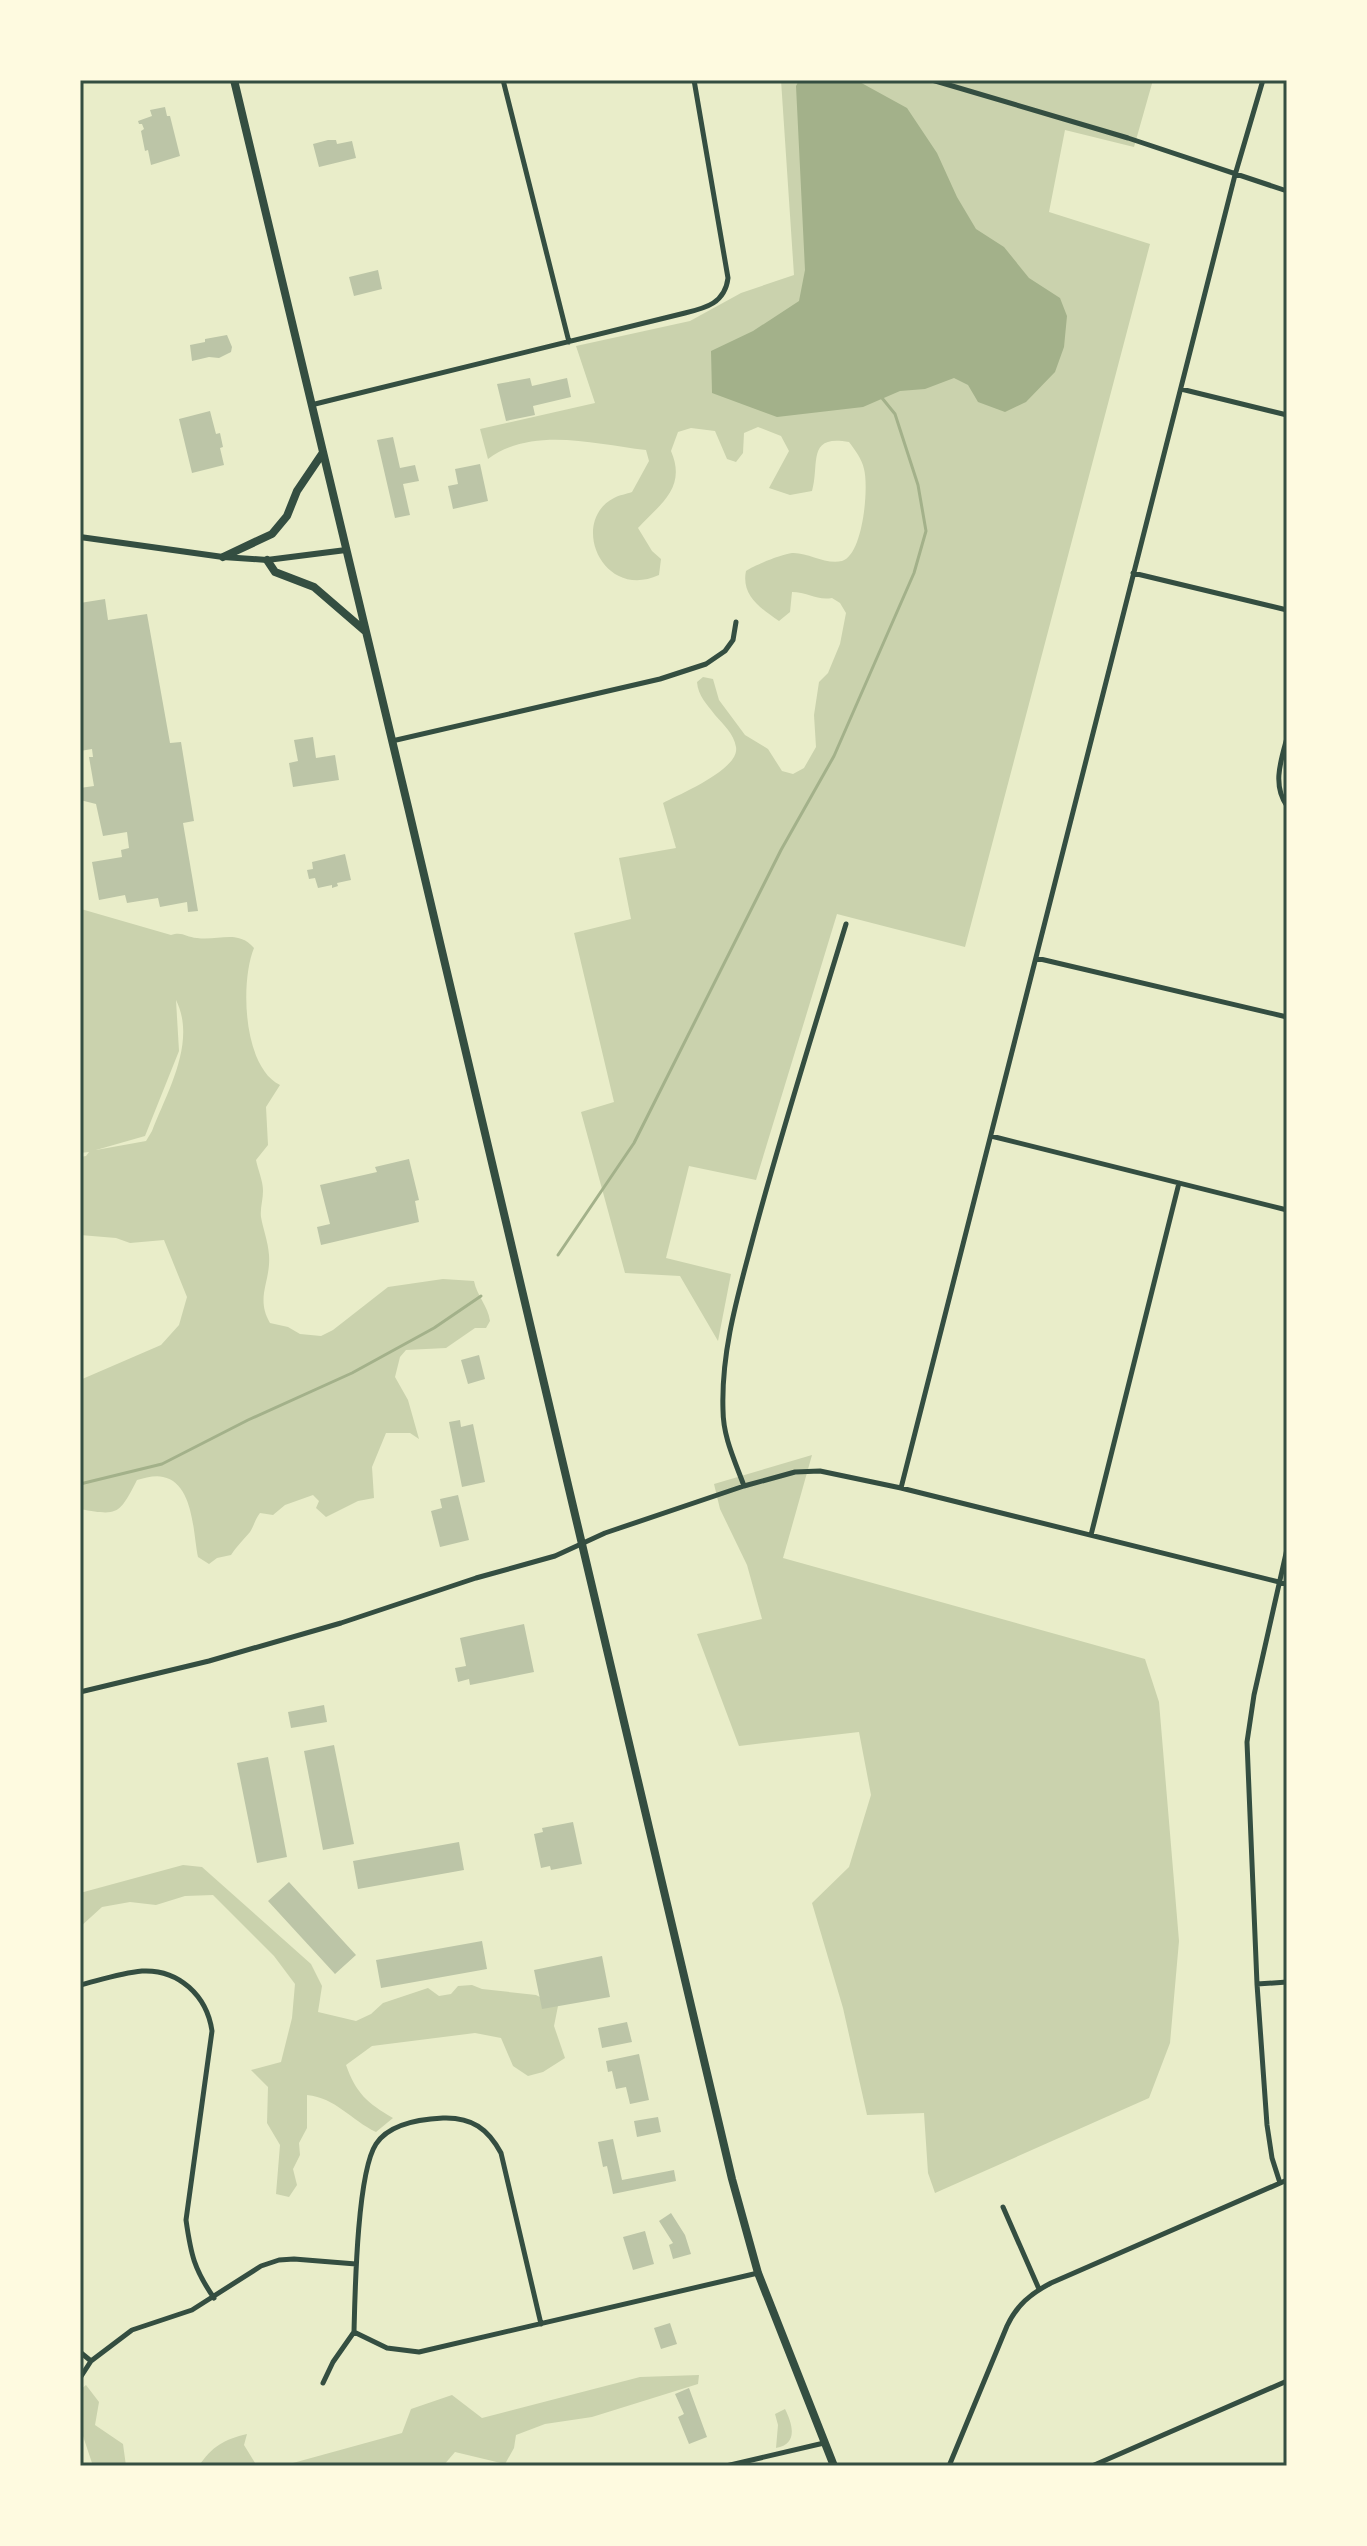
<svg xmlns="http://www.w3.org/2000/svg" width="1367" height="2546" font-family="Arial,sans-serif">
  <rect width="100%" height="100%" fill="#e9edc9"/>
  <path fill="#cad2ad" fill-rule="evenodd" d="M 781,80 L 1153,80 L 1134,147 L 1065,130 L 1049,212 L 1150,244 L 965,947 L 837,914 L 756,1180 L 689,1166 L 666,1258 L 731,1274 L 718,1341 L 680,1276 L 625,1273 L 581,1112 L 614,1102 L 574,933 L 631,919 L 619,858 L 676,848 L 663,803 C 680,794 740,769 736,747 C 734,734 723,724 715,715 C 707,704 698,696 697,682 L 703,677 L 713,679 L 719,700 L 745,735 L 768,749 L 782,771 L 793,774 L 804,768 L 816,747 L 814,715 L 819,682 L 828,673 L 840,644 L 846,613 L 840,603 L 832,598 C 818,601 807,592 792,592 L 790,612 L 779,621 C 760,608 741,595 746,571 C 755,565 782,554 792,553 C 808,552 825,565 842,561 C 863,555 869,488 864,469 C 862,459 855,450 849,442 C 806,434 820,464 812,491 L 790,495 L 769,488 L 789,451 L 781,436 L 758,427 L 744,433 L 743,453 L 736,462 L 727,459 L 715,431 L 691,428 L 678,432 L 671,451 C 687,488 660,504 638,528 L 652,551 L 661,559 L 659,575 C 602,601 569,521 614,498 C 619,495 627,494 632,492 L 649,461 L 646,450 C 594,444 533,426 488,459 L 480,429 L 595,403 L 576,346 L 690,321 L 741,293 L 794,275 Z
    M 81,909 L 171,935 C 182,931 186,937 197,938 C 219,941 238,929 254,948 C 240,982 243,1067 280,1085 L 266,1107 L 268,1145 L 256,1160 C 258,1170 263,1181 263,1191 C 263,1200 260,1208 261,1217 C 263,1229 268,1241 269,1255 C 271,1282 255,1297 270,1323 L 288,1327 L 300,1334 L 321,1336 L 333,1330 L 388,1287 L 443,1279 L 474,1281 C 477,1296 488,1306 490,1321 L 486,1328 L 475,1328 L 446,1348 L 406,1350 L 400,1357 L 395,1377 L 408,1400 L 419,1439 L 410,1433 L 386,1433 L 372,1467 L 374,1498 L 358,1501 L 326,1517 L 316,1508 L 319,1501 L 313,1495 L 285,1505 L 273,1515 L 260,1513 C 255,1519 254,1526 250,1532 C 243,1540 237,1546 231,1555 L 217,1558 L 209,1564 L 198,1557 C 193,1534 194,1483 163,1477 C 155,1475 145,1478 137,1480 C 119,1515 118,1516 80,1509 L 80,1380 L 161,1345 L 179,1325 L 187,1297 L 164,1240 L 130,1243 L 116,1238 L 80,1235 L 80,1157 L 86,1156 L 89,1152 L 80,1153 ZM 176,1000 C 197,1042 167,1092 152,1131 L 146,1141 L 96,1150 L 145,1136 L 179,1051 Z
    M 812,1455 L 783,1558 L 1145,1659 L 1159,1702 L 1179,1941 L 1170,2043 L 1149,2098 L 935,2193 L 928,2173 L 924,2113 L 867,2115 L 843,2008 L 812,1903 L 849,1867 L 871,1795 L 859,1732 L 739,1746 L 697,1634 L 762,1619 L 747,1565 L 720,1509 L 714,1484 Z
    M 183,1865 L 202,1867 L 311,1964 L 322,1986 L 318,2012 L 356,2021 L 371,2014 L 383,2003 L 428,1988 L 439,1996 L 451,1994 L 458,1986 L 472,1985 L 482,1989 L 536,1995 L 558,2006 L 554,2026 L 565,2058 L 543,2072 L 528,2076 L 513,2066 L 501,2038 L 475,2033 L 372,2046 L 346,2065 C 356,2093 367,2103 393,2118 L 376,2132 C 351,2120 336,2098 307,2095 L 307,2128 L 299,2143 L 300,2155 L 293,2169 L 297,2185 L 289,2197 L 276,2194 L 280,2145 L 267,2123 L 268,2087 L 251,2070 L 281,2062 L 292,2018 L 295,1984 L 274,1956 L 213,1895 L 185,1896 L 156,1905 L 130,1902 L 102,1907 L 80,1927 L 80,1893 Z
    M 699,2375 L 698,2384 L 592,2417 L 545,2424 L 516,2435 L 514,2448 L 505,2464 L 455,2452 L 443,2466 L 282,2466 L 402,2433 L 411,2409 L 452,2395 L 482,2418 L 640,2377 Z
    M 86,2385 L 99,2402 L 95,2425 L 123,2444 L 126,2466 L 93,2466 L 80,2427 L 80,2390 Z
    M 785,2409 C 793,2425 798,2444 776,2448 L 778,2425 L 775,2414 Z
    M 247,2434 L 244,2445 L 257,2466 L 199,2466 C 211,2447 225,2439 247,2434 Z"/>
  <path fill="#a3b18a" d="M 799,80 L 856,80 L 907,108 L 937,153 L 957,197 L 976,229 L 1004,247 L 1029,278 L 1060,298 L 1067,316 L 1064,347 L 1055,372 L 1026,402 L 1005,412 L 978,402 L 968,385 L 954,378 L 925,389 L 900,391 L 863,407 L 777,417 L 712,393 L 711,351 L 753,331 L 799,301 L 805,270 L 796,86 Z"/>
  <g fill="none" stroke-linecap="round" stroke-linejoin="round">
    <path stroke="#a3b18a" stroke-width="3" d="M 558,1255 L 634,1143 L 781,850 L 834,756 L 914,573 L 926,531 L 918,485 L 895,414 L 882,398
      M 80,1484 L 162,1464 L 248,1420 L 352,1373 L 434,1328 L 481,1296"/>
  </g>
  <path fill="#bcc5a7" d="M 165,107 L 167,116 L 170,116 L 180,156 L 151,165 L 148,150 L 145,151 L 141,131 L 144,129 L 142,124 L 139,124 L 138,121 L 152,116 L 150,110 Z
    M 328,140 L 336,140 L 337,144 L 352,141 L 356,158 L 319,167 L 313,144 Z
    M 378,270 L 382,289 L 354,296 L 349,277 Z
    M 227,335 L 232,347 L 231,352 L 219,358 L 209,357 L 192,361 L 190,345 L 205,342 L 205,339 Z
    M 530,378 L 532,386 L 567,378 L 571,397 L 533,406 L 535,415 L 506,421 L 497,384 Z
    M 210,411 L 216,434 L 220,433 L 223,447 L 220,448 L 224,465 L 192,473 L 179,419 Z
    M 393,437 L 400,468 L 415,465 L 419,481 L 403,484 L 410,515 L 395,518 L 377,440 Z
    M 480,464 L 488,501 L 453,509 L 448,486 L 458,484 L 455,469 Z
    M 105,599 L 108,620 L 147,614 L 170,743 L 181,742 L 194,821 L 183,823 L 198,911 L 188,912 L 187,902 L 160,907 L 158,898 L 127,903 L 125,895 L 99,900 L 92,862 L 122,857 L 121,850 L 129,848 L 127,832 L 103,836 L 96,804 L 80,800 L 80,788 L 94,786 L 89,757 L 93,757 L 92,749 L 80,751 L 80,603 Z
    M 313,737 L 316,758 L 335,755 L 339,780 L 293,787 L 289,763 L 298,761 L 294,740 Z
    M 345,854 L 351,880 L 337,883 L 338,886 L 332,888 L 332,885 L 318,888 L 315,878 L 309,879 L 307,870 L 313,869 L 312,862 Z
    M 409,1159 L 419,1200 L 415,1201 L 419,1222 L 321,1245 L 317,1227 L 330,1224 L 320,1185 L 377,1172 L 375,1167 Z
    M 479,1355 L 485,1379 L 468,1384 L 461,1360 Z
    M 460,1420 L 461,1427 L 473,1424 L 485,1482 L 462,1487 L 449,1422 Z
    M 458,1495 L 469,1540 L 440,1547 L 431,1511 L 442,1508 L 440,1499 Z
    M 524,1624 L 534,1672 L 470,1685 L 469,1679 L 458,1682 L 455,1668 L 466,1666 L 460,1638 Z
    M 324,1705 L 327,1722 L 291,1728 L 288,1712 Z
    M 334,1745 L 354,1844 L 323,1850 L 304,1751 Z
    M 268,1757 L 287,1857 L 257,1863 L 237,1763 Z
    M 573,1822 L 582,1864 L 551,1870 L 550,1866 L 541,1868 L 534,1834 L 543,1832 L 542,1828 Z
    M 459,1842 L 464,1870 L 358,1889 L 353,1861 Z
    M 289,1882 L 356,1955 L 335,1974 L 268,1901 Z
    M 482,1941 L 487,1969 L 381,1988 L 376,1960 Z
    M 602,1956 L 610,1997 L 542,2009 L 534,1970 Z
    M 627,2022 L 632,2042 L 602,2048 L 598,2028 Z
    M 639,2054 L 649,2100 L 630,2104 L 626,2087 L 616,2089 L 612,2071 L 608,2072 L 606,2061 Z
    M 658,2117 L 661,2132 L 637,2137 L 634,2121 Z
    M 613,2139 L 622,2180 L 674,2170 L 676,2181 L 613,2194 L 607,2166 L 603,2167 L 598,2142 Z
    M 671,2213 L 685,2235 L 691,2254 L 673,2259 L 669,2245 L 673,2243 L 659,2221 Z
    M 645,2231 L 654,2264 L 633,2270 L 623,2237 Z
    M 670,2323 L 677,2344 L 661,2349 L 654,2328 Z
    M 689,2388 L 707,2437 L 689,2444 L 678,2417 L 684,2414 L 675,2394 Z"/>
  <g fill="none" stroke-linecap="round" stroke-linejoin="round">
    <path stroke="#344e41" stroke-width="5" d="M 503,80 L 569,342
      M 932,80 L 1128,138 L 1287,191
      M 1181,389 L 1287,415
      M 311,405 L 685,313 C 706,308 725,303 728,278 L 694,80
      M 1133,573 L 1287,610
      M 1287,738 C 1281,760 1272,785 1287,806
      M 392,741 L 660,679 L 706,664 L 725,651 L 733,640 L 736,622
      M 1036,958 L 1287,1017
      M 991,1136 L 1287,1210
      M 744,1486 C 735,1461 723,1437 723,1410 C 721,1351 738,1295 753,1238 C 781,1133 814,1029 846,924
      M 901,1488 L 1235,175 L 1263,80
      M 1091,1535 L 1179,1183
      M 80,1692 L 209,1661 L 341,1623 L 476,1578 L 555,1556 L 605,1533 L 744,1486 L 795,1472 L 820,1471 L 901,1488 L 1287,1584
      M 1257,1984 L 1287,1982
      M 80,1985 C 100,1980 121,1973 142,1971 C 179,1969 207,1996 212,2031 L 186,2220 C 191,2255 194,2269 214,2298
      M 1280,2183 L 1272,2158 L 1267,2125 L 1257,1984 L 1247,1742 L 1254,1695 L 1287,1549
      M 1003,2207 L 1039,2289
      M 354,2332 C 355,2293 357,2173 376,2144 C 389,2124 421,2119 443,2118 C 472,2117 488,2129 501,2153 L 541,2324
      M 354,2332 L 387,2348 L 419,2352 L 758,2273
      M 80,2352 L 91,2361
      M 80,2378 L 91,2361 L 132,2330 L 192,2310 L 261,2266 L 279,2260 L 294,2259 L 356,2264
      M 323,2383 L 333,2362 L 354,2332
      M 726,2466 L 824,2443
      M 949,2466 L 1007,2326 C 1017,2305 1030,2294 1051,2283 L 1287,2180
      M 1092,2466 L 1287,2381"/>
    <path stroke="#344e41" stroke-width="6" d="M 80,537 L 223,557 L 267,560 L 346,550"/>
    <path stroke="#344e41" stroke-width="8" d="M 234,80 C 290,323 349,565 408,807 C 518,1264 621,1722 732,2179 L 758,2273 L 834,2466
      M 223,557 L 272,534 L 287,516 L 297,491 L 322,454
      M 267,560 L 275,572 L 314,587 L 365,631"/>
  </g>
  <rect width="1367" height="2546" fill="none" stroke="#fefae0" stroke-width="164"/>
  <rect x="82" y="82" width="1203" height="2382" fill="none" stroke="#344e41" stroke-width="3"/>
</svg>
